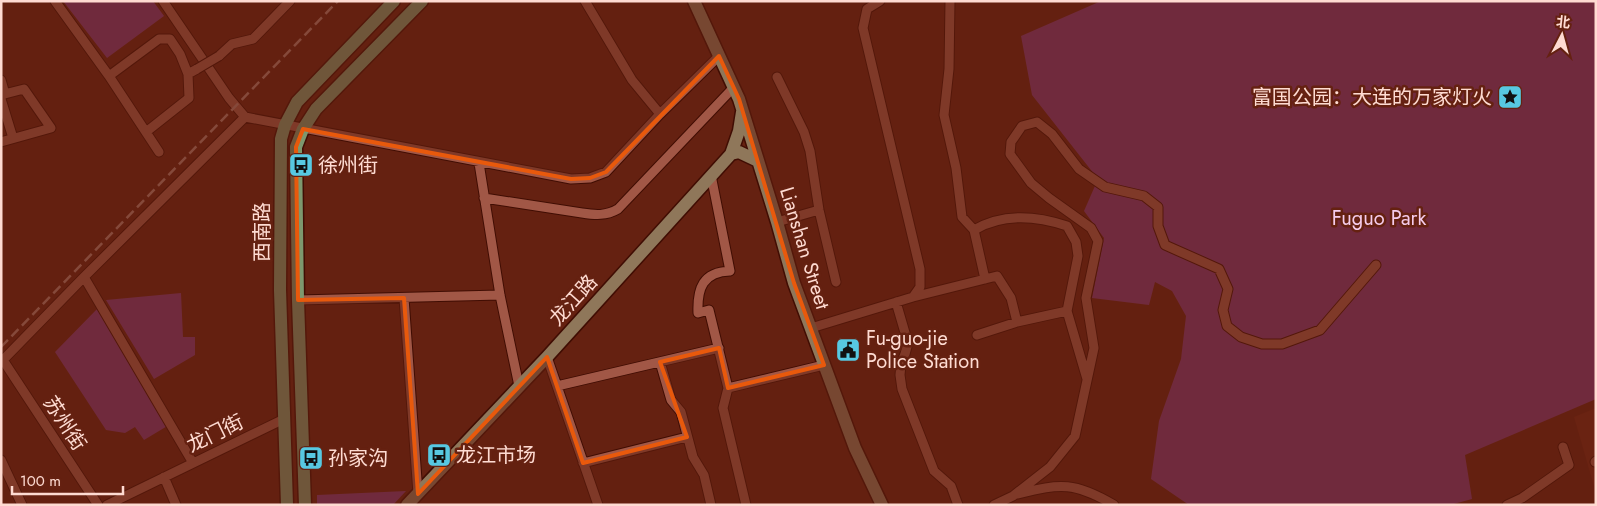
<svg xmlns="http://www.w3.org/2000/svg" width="1597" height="506" font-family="Jost,'Noto Sans SC',sans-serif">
  <rect width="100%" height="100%" fill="#652111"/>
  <path fill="#722614" d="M 1596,408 L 1596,493 L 1574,417 Z"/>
  <path fill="#7f3773" d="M 63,1 L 153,1 L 164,16 L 107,58 Z
    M 1101,1 L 1596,1 L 1596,399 L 1465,455 L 1472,499 L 1450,505 L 1189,505 L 1151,479 L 1159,421 L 1181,359 L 1186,316 L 1172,291 L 1155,282 L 1149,305 L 1092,298 L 1104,238 L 1084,211 L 1098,179 L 1032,95 L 1021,36 Z
    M 181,293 L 183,337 L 195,337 L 195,355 L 154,379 L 106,300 Z
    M 98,308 L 169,425 L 144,440 L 135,427 L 125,433 L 106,430 L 55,352 Z
    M 406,491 L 393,505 L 317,505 L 317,495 Z"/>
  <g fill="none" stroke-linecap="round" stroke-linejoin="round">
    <defs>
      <path id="street" d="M 55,1 L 109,76 L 159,152
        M 163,1 L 229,98 L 245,117 L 571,179 L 590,178 L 606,172 L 660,114 L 719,56
        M 585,1 L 632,80 L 660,114
        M 950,1 L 949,69 L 944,115 L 956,168 L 962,217 L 974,230 L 985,279
        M 219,56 L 232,44 L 253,39 L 290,1
        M 109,76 L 159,39 L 170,39 L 180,54 L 188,74 L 197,69
        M 777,77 L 804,132 L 810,151 L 819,210 L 836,282
        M 1,80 L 5,94
        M 1,95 L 24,89 L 51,128 L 1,142
        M 1,99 L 13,138
        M 146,132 L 189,98 L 188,74
        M 479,163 L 500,295 L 519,386
        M 711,175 L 730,271 C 703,272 697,288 698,313 L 709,310 L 728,388 L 723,408 L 746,505
        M 484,198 L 582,213 C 595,215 606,216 618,209 L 734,87
        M 777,222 L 819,210
        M 974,230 C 1003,213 1037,216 1067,226 L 1076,242 L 1078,256 L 1067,311
        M 84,277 L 193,463
        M 913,297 L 997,276 L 1011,298 L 1017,322
        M 404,298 L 418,494
        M 298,300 L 500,295
        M 896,302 L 908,343 L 905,354 L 901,364 L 900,375 L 902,389 L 934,471 L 951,486 L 958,505
        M 811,328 L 913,297 L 920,287 L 920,269 L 863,28 L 867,9 L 880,1
        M 977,335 L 1017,322 L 1067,311 L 1087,379
        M 547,357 L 598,505
        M 3,360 L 98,505
        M 1,362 L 84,277 L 245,117
        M 660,362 L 671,400 L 681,412 L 693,457 L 704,475 L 711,505
        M 557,386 L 719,348
        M 728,388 L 824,365
        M 1,460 L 22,505
        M 1595,462 L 1596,461
        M 583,463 L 687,437
        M 164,477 L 176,505
        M 1018,494 C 1061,483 1075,482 1114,505
        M 107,505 L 284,419
        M 994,505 L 1013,496 L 1050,467 L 1075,436 L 1094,348 L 1086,298 L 1098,241 L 1091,228 L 1049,198 L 1031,183 L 1010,154 L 1011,142 L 1022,126 L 1037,122 L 1052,134 L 1079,169 L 1105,187 L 1144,196 L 1158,207 L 1158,226 L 1165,245 L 1219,269 L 1228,289 L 1223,310 L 1227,326 L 1241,337 L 1262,344 L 1282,344 L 1320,330 L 1376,265
        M 1507,505 L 1522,498 L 1569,465 L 1563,447"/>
      <path id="secondary" d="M 694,1 L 739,99 L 777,222 L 794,283 L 855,448 L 882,505
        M 731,154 L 739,152 L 758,161
        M 407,505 L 547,357 L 731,154 L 739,131 L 742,112"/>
      <path id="primary" d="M 287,505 L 280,290 L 281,139 L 285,125 L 297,102 L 394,1
        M 305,505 L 298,300 L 296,147 L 303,129 L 316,109 L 422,1"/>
    </defs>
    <use href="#street" stroke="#400d03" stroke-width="11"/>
    <use href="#secondary" stroke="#400d03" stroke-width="15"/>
    <use href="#primary" stroke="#400d03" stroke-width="15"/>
    <use href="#street" stroke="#a15746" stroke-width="9"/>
    <use href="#secondary" stroke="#8f775a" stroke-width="12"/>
    <use href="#primary" stroke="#7d986e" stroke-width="12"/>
    <path stroke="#ae7a6e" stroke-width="2.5" stroke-dasharray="10 5" stroke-linecap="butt" d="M 1,347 L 338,1"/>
    <defs>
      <path id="street-bridge" d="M 197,69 L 219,56"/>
    </defs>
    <use href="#street-bridge" stroke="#400d03" stroke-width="11" stroke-linecap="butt"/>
    <use href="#street-bridge" stroke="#a15746" stroke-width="9"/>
  </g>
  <path d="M0 0H1597V506H0ZM 719,56 L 739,99 L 794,283 L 824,365 L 728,388 L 719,348 L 660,362 L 687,437 L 583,463 L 547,357 L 418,494 L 404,298 L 298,300 L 296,147 L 303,129 L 571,179 L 590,178 L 606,172 Z" fill="#652111" fill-opacity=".55" fill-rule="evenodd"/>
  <path fill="none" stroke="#e8590c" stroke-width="4" stroke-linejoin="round" d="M 719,56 L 739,99 L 794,283 L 824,365 L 728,388 L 719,348 L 660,362 L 687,437 L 583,463 L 547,357 L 418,494 L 404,298 L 298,300 L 296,147 L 303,129 L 571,179 L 590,178 L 606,172 Z"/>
  <defs>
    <symbol id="sight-square" viewBox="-11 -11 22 22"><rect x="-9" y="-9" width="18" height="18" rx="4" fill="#57c9e2" stroke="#652111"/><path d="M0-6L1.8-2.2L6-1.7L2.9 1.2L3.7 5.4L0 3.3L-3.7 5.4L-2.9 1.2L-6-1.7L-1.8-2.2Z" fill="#111"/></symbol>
    <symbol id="bus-square" viewBox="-11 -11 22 22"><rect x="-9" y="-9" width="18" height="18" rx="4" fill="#57c9e2" stroke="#652111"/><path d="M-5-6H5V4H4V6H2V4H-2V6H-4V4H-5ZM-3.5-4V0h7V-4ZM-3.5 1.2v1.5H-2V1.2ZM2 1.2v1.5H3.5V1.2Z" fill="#111"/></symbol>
    <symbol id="civic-square" viewBox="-11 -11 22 22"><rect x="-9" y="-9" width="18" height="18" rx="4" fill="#57c9e2" stroke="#652111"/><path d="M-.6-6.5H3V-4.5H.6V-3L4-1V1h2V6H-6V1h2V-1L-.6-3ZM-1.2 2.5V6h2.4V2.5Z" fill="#111"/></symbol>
  </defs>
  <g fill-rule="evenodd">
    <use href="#sight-square" x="1496" y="83" width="28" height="28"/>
    <use href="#bus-square" x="287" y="151" width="28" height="28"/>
    <use href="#civic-square" x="834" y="336" width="28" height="28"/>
    <use href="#bus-square" x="425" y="441" width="28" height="28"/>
    <use href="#bus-square" x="297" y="444" width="28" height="28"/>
  </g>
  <g text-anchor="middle" stroke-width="5" stroke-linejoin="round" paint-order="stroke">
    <g font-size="20" fill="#fedbd2" stroke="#652111" text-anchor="start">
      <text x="1492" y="104" text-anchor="end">富国公园：大连的万家灯火</text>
      <text x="318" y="172">徐州街</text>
      <text x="866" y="345">Fu-guo-jie<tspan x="866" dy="23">Police Station</tspan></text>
      <text x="456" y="462">龙江市场</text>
      <text x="328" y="465">孙家沟</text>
    </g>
    <g font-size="20" fill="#f5ccec" stroke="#652111">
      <text x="1379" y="225">Fuguo Park</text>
    </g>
    <g font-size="20" fill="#fedbd2" stroke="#652111">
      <text transform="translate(262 232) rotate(-90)" y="7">西南路</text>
      <text transform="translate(805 248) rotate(73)" y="7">Lianshan Street</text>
      <text transform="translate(573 300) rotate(-48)" y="7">龙江路</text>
      <text transform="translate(65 423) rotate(57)" y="7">苏州街</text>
      <text transform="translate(215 433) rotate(-26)" y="7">龙门街</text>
    </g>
  </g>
  <rect width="1597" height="506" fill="none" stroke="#fedbd2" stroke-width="5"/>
  <g transform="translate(1562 35) rotate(6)" stroke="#652111" stroke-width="4" paint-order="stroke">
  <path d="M0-4L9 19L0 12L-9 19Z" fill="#fedbd2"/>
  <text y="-8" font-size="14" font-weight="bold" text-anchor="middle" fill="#fedbd2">北</text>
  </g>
  <path d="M12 486v8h111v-8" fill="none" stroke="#fedbd2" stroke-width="2.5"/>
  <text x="20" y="486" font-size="15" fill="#fedbd2" stroke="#652111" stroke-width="4" paint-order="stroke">100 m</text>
</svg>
